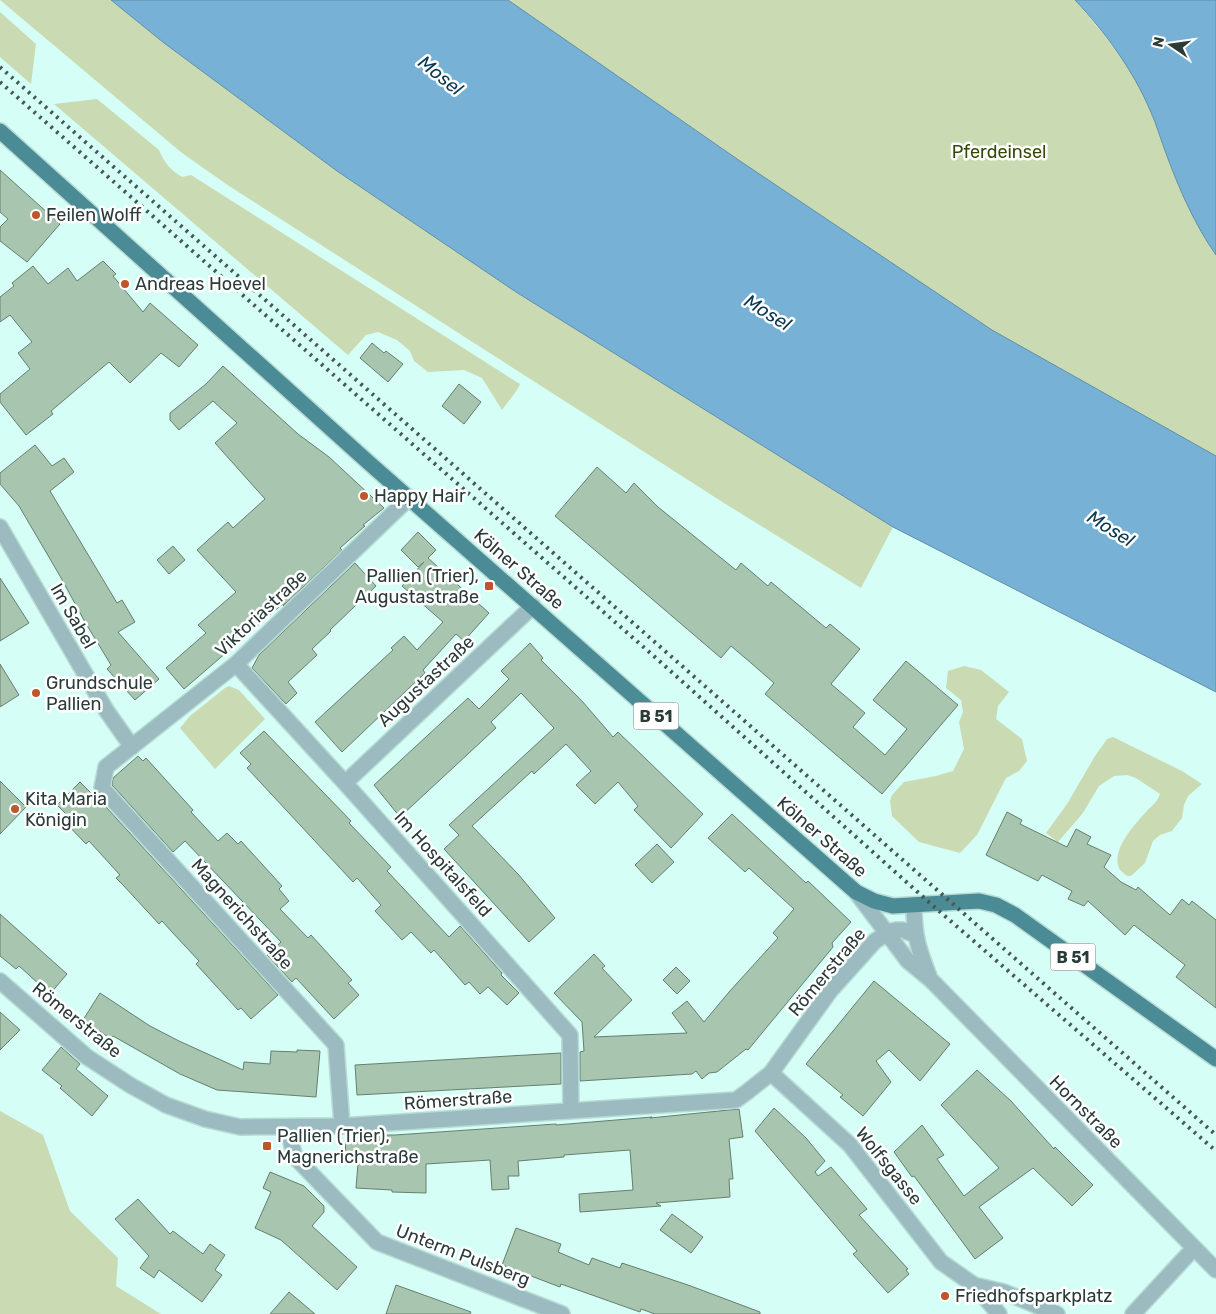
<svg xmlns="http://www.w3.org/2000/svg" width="1216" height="1314" font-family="Rubik,sans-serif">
  <rect width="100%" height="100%" fill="#d5fef6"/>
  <path fill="#cadab3" d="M 0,0 L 111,0 L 164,43 L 337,171 L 516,292 L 893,527 L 861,588 L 724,503 L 229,186 L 182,153 Z
    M 508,0 L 1075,0 C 1098,27 1121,55 1139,85 C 1151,108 1158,133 1167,156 C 1180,191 1195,225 1216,255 L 1216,456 L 992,330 L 740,161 Z
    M 0,12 L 36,44 L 31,84 L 0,57 Z
    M 97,99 L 159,150 C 164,162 170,170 182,177 L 191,175 L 520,384 L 517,390 L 502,410 L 482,378 L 464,370 L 428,372 L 414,361 L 410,351 L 397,340 L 378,332 L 366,335 L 348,355 L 54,104 Z
    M 964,666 L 981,670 L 1009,692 L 998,706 L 996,719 L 1022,739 L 1027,761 L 1019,771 L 1006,778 L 977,835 L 960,853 L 919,842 L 892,816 L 890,801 L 892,795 L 904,782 L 936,776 L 953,771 L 964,749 L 959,722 L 963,712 L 961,700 L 946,688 L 948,671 Z
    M 229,686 L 239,690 L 265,719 L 215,769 L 180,728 L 190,716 L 225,688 Z
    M 1113,737 L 1182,771 L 1202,784 L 1188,796 L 1184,805 L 1182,818 L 1172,831 L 1160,835 L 1153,841 L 1145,863 L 1131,876 L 1127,876 C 1124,873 1120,871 1119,868 C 1111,850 1135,824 1146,812 C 1152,805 1157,803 1160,794 L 1136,778 L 1127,775 L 1114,776 L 1099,786 L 1083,813 L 1058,842 L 1046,833 L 1067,804 L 1095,756 L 1107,739 Z
    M 0,1111 L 43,1135 L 70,1211 L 118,1258 L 116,1286 L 161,1314 L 0,1314 Z"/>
  <path fill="#77b1d6" stroke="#608ea7" d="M 111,0 L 508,0 L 740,161 L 992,330 L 1216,456 L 1216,692 L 893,527 L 516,292 L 337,171 L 164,43 Z
    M 1075,0 L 1216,0 L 1216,255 C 1195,225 1180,191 1167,156 C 1161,141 1157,125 1150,110 C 1133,70 1105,32 1075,0 Z"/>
  <path fill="#a8c5b0" stroke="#65806d" d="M 0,170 L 60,224 L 27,262 L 0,241 L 0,227 L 8,219 L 0,212 Z
    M 103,261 L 116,274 L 113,276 L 143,312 L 150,303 L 198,345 L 179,367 L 161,353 L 130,383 L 109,362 L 51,411 L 53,414 L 26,435 L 0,402 L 0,394 L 30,369 L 18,353 L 32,342 L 10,315 L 0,322 L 0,297 L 14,286 L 12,283 L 33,266 L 48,284 L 68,268 L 77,281 Z
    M 372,343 L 384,353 L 386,351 L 403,364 L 388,382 L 360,358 Z
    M 223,366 L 298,434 L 329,457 L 384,508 L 363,525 L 365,526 L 340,548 L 342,550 L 283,606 L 285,602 L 184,689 L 166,668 L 206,633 L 198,625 L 236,592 L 197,550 L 228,522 L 233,528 L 265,499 L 215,443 L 237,423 L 213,401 L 179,430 L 170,420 L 170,413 L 206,384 Z
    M 459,384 L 481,402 L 464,424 L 442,406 Z
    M 35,445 L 52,466 L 64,458 L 74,472 L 50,491 L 117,603 L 122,600 L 135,622 L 118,632 L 159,679 L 135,700 L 107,669 L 111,665 L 85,622 L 60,576 L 19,506 L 0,484 L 0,473 Z
    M 597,467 L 626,493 L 634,483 L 658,507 L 736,570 L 741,563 L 768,586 L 771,582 L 826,628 L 830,624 L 860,649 L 831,684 L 865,713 L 853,727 L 885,755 L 907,729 L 873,700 L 906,661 L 958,705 L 882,794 L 765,694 L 774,683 L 751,663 L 731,646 L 721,658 L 555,516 Z
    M 418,532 L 436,550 L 428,558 L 489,613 L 464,641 L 456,634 L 423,670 L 425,673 L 342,752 L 315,722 L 393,650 L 391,648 L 404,636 L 417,650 L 443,622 L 402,586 L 424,562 L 418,567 L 401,550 Z
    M 173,546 L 185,560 L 169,574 L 157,560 Z
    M 355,563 L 376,586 L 330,630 L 331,631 L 312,649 L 317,655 L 288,682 L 297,693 L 286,704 L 252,668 L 259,655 Z
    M 0,578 L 29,623 L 0,641 Z
    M 530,643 L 543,658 L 541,660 L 582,701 L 613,737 L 618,732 L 703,814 L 671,848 L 634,810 L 638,806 L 618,782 L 595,804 L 576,785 L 591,771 L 566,744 L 534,774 L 532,771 L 472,826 L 518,874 L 555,918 L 529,942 L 444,849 L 459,835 L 449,825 L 554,728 L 521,693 L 491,722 L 496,728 L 400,817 L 374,785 L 468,698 L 479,709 L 509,679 L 501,671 Z
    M 0,664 L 19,695 L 0,707 Z
    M 264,731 L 351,821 L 349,823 L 391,867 L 387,871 L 449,937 L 460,926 L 502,973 L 501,975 L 519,993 L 507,1005 L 488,987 L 480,994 L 469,982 L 465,985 L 434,950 L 431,953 L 411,932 L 402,940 L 375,911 L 381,905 L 357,878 L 353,882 L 247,768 L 251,764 L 240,753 Z
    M 138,756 L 143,761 L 146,758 L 193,810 L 191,812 L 218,841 L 227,833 L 238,844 L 241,841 L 282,886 L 279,889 L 289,901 L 280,909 L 308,938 L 311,935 L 352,980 L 348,983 L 359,995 L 334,1019 L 296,978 L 292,982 L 267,955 L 281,942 L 185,841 L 173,852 L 112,785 L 113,778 Z
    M 0,781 L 26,807 L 0,834 Z
    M 80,782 L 94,796 L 95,795 L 278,995 L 251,1019 L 241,1008 L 238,1010 L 196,964 L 199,961 L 172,932 L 162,921 L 159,924 L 123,885 L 116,878 L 120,875 L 89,841 L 86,844 L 63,820 L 68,816 L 57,805 Z
    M 1007,812 L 1022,820 L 1020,824 L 1067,847 L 1076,829 L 1091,837 L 1087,844 L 1111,855 L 1104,867 L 1121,882 L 1136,890 L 1138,887 L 1170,915 L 1182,899 L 1189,905 L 1192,901 L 1216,920 L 1216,1008 L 1176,977 L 1185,965 L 1134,925 L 1125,935 L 1088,901 L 1084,906 L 1068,899 L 1072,891 L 1042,875 L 1038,881 L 986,855 Z
    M 732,814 L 806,883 L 808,881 L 851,922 L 832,943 L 833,947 L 748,1050 L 746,1049 L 717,1072 L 709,1073 L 702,1079 L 696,1071 L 692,1074 L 580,1081 L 580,1052 L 584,1051 L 582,1022 L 554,993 L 594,954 L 605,966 L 602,968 L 632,1000 L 594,1037 L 687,1033 L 672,1013 L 687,1001 L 704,1022 L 729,992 L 778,938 L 773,933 L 794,909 L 749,868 L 745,872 L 708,838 Z
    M 657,844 L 674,862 L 652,883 L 635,865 Z
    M 0,914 L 67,974 L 50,994 L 19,966 L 16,969 L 0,956 Z
    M 676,967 L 690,981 L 677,994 L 663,980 Z
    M 874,981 L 950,1044 L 920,1081 L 889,1050 L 876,1061 L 891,1082 L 863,1116 L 840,1097 L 843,1095 L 806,1064 Z
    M 100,993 L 150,1026 L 179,1041 L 243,1070 L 244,1062 L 270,1064 L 271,1051 L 297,1052 L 297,1050 L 320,1051 L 316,1097 L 217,1090 L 180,1074 L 113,1036 L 111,1039 L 83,1020 Z
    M 0,1012 L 20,1030 L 0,1050 Z
    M 61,1047 L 80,1064 L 76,1069 L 108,1096 L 92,1116 L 60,1088 L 62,1086 L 42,1070 Z
    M 561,1053 L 561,1084 L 357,1095 L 355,1065 Z
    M 977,1070 L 1011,1101 L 1054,1149 L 1055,1147 L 1093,1185 L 1072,1206 L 1033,1168 L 979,1207 L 1003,1238 L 975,1259 L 914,1176 L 912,1177 L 894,1152 L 922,1125 L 944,1155 L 937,1159 L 964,1196 L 999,1168 L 941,1105 Z
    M 774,1108 L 806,1138 L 825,1161 L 815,1172 L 818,1176 L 831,1167 L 867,1209 L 859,1215 L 908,1269 L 906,1270 L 909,1274 L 888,1293 L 853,1254 L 857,1251 L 755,1131 Z
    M 739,1109 L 743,1137 L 729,1139 L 733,1179 L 729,1179 L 730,1197 L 656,1203 L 661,1206 L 580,1212 L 579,1194 L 633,1190 L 630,1150 L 564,1155 L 564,1157 L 518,1161 L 519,1176 L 508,1176 L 509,1189 L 492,1190 L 490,1160 L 426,1164 L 426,1193 L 392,1192 L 392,1190 L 356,1188 L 358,1163 L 345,1162 L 346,1135 L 395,1135 L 556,1124 L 556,1125 L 652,1117 L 650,1118 Z
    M 270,1172 L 304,1186 L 324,1206 L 324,1212 L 312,1226 L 357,1267 L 337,1290 L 281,1240 L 255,1228 L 271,1192 L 263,1188 Z
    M 138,1199 L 170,1234 L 173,1231 L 203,1254 L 210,1244 L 225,1255 L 215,1270 L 222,1275 L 202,1302 L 159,1270 L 154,1278 L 140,1268 L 149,1256 L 115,1219 Z
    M 672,1214 L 703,1237 L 691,1253 L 660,1230 Z
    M 516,1228 L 561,1244 L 558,1252 L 589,1265 L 592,1258 L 620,1268 L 622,1263 L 688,1285 L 760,1312 L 760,1314 L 655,1314 L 641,1309 L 640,1312 L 561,1284 L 560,1287 L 502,1265 Z
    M 396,1285 L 471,1312 L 470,1314 L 386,1314 Z
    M 289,1292 L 315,1314 L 270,1314 Z"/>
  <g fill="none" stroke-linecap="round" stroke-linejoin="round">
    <defs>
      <path id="minor" d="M 0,527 L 106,710 L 132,747
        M 236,664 L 345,783 L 570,1035 L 571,1111
        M 345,783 L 533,606
        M 856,892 L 908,961 L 931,980 L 1216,1270
        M 914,905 C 914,936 918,948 929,976
        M 0,981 L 87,1057 L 130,1085 L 166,1105 L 205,1119 L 240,1127 L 342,1126 L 736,1100 L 747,1092 L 771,1073 L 830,991 L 875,941 L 891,931 L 896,930 L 903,930 L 915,935
        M 771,1073 L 850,1145 L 941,1262 L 974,1285 L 999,1314
        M 342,1126 L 336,1045 L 102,788 L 106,767 L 236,664 L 409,498
        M 287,1127 L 295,1157 L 377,1242 L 562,1314
        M 974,1285 L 1004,1292 L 1057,1314
        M 1133,1314 L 1194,1248"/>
      <path id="major" d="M 0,131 L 368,462 L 856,892 L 874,901 L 893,906 L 979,901 L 996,905 L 1015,915 L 1216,1059"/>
    </defs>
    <use href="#minor" stroke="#b6dbd4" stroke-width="18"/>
    <use href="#major" stroke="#b6dbd4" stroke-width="18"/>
    <use href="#minor" stroke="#9bbbc1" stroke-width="15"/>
    <use href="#major" stroke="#4a8b96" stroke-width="15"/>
    <path stroke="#445855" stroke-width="4" stroke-dasharray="2.5 5" stroke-linecap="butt" d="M 0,67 L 1216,1135
      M 0,82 L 656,658 L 931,904 L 1216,1151"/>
  </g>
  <g fill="#bd562b" stroke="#fff" stroke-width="2">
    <circle cx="36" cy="215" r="5"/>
    <circle cx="125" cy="284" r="5"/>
    <circle cx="364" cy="496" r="5"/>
    <rect x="484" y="581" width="10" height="10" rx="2.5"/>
    <circle cx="36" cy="693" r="5"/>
    <circle cx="15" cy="809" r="5"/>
    <rect x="262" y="1141" width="10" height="10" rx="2.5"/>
    <circle cx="945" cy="1296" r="5"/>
  </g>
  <g text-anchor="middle" stroke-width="5" stroke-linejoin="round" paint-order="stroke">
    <g fill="#fff" stroke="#6a7674" stroke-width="1">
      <rect x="633.5" y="702.5" width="45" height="27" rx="4"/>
      <rect x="1050.5" y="943.5" width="45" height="27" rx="4"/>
    </g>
    <g font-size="16" font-weight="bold" fill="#2a3b38">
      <text x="656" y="722">B 51</text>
      <text x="1073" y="963">B 51</text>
    </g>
    <g font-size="18" fill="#354808" stroke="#fff">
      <text x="999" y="158">Pferdeinsel</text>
    </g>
    <g font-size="18" fill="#2a3b38" stroke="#fff" text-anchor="start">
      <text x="46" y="221">Feilen Wolff</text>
      <text x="135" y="290">Andreas Hoevel</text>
      <text x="374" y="502">Happy Hair</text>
      <text x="479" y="582" text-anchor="end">Pallien (Trier),<tspan x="479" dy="21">Augustastraße</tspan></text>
      <text x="46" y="689">Grundschule<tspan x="46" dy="21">Pallien</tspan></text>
      <text x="25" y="805">Kita Maria<tspan x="25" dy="21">Königin</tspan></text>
      <text x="277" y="1142">Pallien (Trier),<tspan x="277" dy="21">Magnerichstraße</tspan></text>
      <text x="955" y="1302">Friedhofsparkplatz</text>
    </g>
    <g font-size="18" fill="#2a3b38" stroke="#fff">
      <text transform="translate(519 569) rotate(41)" y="6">Kölner Straße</text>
      <text transform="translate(261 613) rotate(-43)" y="6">Viktoriastraße</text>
      <text transform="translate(73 616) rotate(60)" y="6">Im Sabel</text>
      <text transform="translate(426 681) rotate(-43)" y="6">Augustastraße</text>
      <text transform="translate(822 837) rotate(41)" y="6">Kölner Straße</text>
      <text transform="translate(443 864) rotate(48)" y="6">Im Hospitalsfeld</text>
      <text transform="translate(242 914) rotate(48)" y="6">Magnerichstraße</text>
      <text transform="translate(827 972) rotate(-50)" y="6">Römerstraße</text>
      <text transform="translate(77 1020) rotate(39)" y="6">Römerstraße</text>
      <text transform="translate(458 1100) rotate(-4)" y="6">Römerstraße</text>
      <text transform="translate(1086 1112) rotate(45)" y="6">Hornstraße</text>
      <text transform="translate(889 1166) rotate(51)" y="6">Wolfsgasse</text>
      <text transform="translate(463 1255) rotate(21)" y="6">Unterm Pulsberg</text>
    </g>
    <g font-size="19" font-style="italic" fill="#0a3a53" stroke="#fff">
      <text transform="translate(441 75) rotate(39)" y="7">Mosel</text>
      <text transform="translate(768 312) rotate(32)" y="7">Mosel</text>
      <text transform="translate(1111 528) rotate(32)" y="7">Mosel</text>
    </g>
  </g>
  <g transform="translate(1171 45) rotate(283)" stroke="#ffffff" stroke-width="4" paint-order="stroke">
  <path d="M0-4L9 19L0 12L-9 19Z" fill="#2a3b38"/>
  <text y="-8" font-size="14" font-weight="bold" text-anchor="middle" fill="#2a3b38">N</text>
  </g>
</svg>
